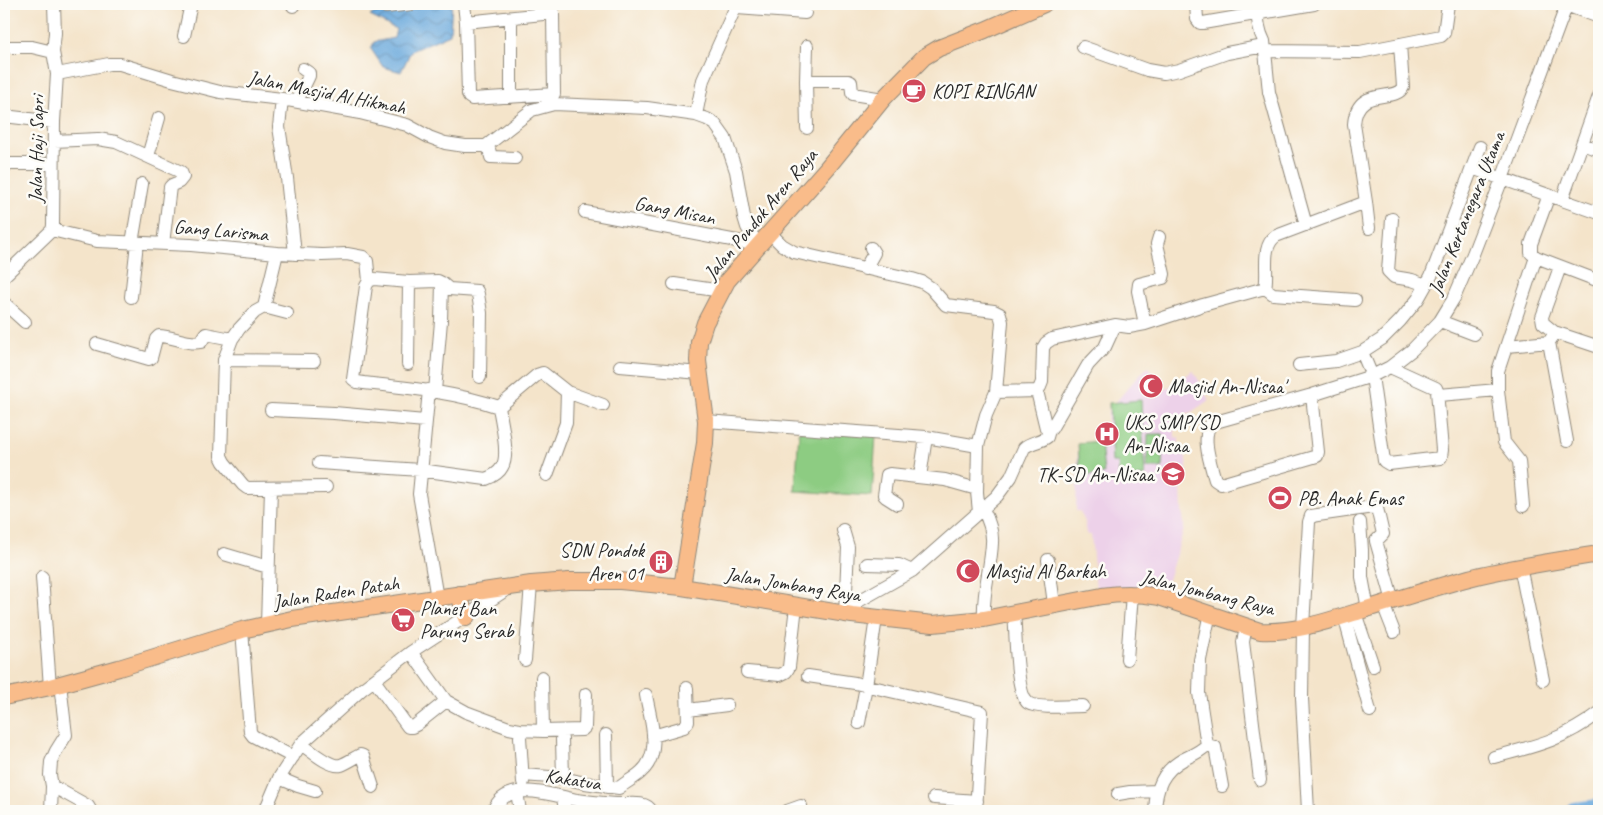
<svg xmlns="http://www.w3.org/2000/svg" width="1603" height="815" font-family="Caveat,sans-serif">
  <defs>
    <pattern id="park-crowns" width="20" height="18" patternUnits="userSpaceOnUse" patternTransform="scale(1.25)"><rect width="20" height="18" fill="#8dcc82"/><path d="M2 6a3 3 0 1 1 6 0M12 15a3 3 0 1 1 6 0" fill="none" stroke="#7aaf70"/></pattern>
    <pattern id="water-waves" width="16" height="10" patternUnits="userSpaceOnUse" patternTransform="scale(1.25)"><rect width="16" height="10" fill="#69a8dc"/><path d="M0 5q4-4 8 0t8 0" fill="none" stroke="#5789b3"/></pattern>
  </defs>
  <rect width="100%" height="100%" fill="#fdfcf7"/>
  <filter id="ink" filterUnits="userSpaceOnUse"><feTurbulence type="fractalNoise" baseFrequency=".02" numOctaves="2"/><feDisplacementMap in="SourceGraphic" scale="10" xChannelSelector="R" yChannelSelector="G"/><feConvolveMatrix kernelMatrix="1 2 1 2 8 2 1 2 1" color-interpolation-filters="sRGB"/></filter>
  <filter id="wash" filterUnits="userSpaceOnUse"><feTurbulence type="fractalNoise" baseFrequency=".0096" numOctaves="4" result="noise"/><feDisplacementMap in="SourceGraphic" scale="20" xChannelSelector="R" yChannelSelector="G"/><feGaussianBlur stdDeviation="1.12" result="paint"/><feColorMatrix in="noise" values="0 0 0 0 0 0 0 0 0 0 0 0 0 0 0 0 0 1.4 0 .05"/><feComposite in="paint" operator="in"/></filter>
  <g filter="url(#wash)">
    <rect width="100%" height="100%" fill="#f4e4ca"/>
    <path fill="#edd1e9" d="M 1148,367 L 1165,389 L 1168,388 L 1193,371 L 1203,387 L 1202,389 L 1209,400 L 1175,423 L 1175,437 L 1179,438 L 1179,445 L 1183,445 L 1183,456 L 1186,456 L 1186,462 L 1187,462 L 1187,479 L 1185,479 L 1184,486 L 1181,486 L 1182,512 L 1184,523 L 1184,529 L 1164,592 L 1096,589 L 1091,535 L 1088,535 L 1085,529 L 1085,522 L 1080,511 L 1076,511 L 1078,443 L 1105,441 L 1109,403 L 1116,402 L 1138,376 Z"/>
    <path fill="#8dcc82" stroke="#5c7c56" d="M 1141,400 L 1145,476 L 1119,478 L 1118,462 L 1112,462 L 1109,403 Z
      M 799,431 L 876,435 L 872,496 L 795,491 Z
      M 1101,441 L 1104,474 L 1080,476 L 1078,443 Z"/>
    <path fill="url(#park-crowns)" stroke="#5c7c56" d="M 1148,434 L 1163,434 L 1162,468 L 1147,468 Z"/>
    <path fill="url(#water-waves)" stroke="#4a6a84" d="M 432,4 L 452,4 L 450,34 L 411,51 L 401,72 L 383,67 L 371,49 L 374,42 L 394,38 L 396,29 L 370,16 L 374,13 Z"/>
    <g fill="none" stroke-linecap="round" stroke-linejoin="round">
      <path stroke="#69a8dc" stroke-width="18" d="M 1574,811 L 1599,808"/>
    </g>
  </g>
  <g filter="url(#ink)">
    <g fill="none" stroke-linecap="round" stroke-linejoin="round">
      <defs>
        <path id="minor" d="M 293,4 L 293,6
          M 383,4 L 386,7 L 412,4
          M 464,4 L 466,22 L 468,94 L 469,97 L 472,99 L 554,94 L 553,13 L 552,4
          M 1196,4 L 1197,19 L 1200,23 L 1203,23 L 1314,4
          M 1257,4 C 1257,16 1258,30 1264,41 L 1269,92 L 1306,225
          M 1566,5 L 1599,17
          M 737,8 L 805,13
          M 466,22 L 553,13
          M 184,36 L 191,4
          M 4,47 L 32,47 L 53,52
          M 1083,47 L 1147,70 L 1164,73 L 1179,70 L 1227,53 L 1264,46
          M 1265,51 L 1360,52 L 1441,36 L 1444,33 L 1448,4
          M 57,74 L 109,64 L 120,64 L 172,80 L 220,92 L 282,99 L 360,113 L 407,125 L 429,137 L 445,143 L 465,146 L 486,146 L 532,110 L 554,104 L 647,108 L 696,115 L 707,119 L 715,124 L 725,138 L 736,171 L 744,217 L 747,227 L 758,245
          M 806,81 L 807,46
          M 511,97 L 511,18
          M 282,99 L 279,127 L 287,178 L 295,254
          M 297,101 L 309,76 L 309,73 L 303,69
          M 696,115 L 703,80 L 737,4
          M 4,118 L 4,116 L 54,122
          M 807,128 L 806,81 L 849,81 L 851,82 L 852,92 L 853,94 L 883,99
          M 54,141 L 98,139 L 116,142 L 181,172 L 183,177 L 179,182 L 172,185 L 170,187 L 163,244
          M 1582,144 L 1599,150
          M 488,145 L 491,157 L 515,158
          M 148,156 L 159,118
          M 4,164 L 53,164
          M 1472,168 L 1599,213
          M 1549,195 L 1531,244 L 1531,253 L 1536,257 L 1599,281
          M 1562,200 L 1599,96
          M 1366,202 L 1369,228
          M 585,212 L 758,245
          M 1392,219 L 1388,271 L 1394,277 L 1412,280 L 1426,285
          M 52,230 L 97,241 L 191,245 L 277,253 L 322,255 L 347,254 L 363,257 L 367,261 L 369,281
          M 769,232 L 782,245 L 794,252 L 912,279 L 922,282 L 931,288 L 946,305 L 994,311 L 1000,314 L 1002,322 L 996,392 L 986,415 L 978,446 L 977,492 L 979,512
          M 132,243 L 142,184
          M 277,253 L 264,307 L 255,312 L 239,329 L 232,339 L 224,360 L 221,456 L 224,462 L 243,485 L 247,488 L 326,487
          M 1560,267 L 1542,317 L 1543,323 L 1554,332 L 1599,347
          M 865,269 L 874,253 L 871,248
          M 4,276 L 52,230 L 53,226 L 54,122 L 57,74 L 53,52 L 55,33 L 54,4
          M 442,283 L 449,289 L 477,291 L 478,294 L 481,313 L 480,377
          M 674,284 L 722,291
          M 1265,288 L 1273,294 L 1355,300
          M 131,297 L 137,243
          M 4,303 L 25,322
          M 264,307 L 287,313
          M 1440,321 L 1474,334
          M 1145,324 L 1138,291 L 1139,284 L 1163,278 L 1164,274 L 1157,244 L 1159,237
          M 1115,325 L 1105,347 L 1088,365 L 1051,429 L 1049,430 L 1046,428 L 1037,391 L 1040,387 L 1042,382 L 1043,348 L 1046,343 L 1052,339 L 1115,325 L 1129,327 L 1145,324 L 1203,305 L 1265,288 C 1269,272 1260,247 1276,236 L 1366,202 L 1354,124 C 1357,84 1395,104 1403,87 L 1400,44
          M 1549,342 L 1567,441
          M 97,344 L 149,359 L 151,358 L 156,339 L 159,336 C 173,336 187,345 201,342 L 206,334 L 232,339
          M 1507,346 L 1549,342 L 1553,336
          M 1362,352 L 1372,376 L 1384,461 L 1389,464 L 1440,458 L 1441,457 L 1442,450 L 1437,391 L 1436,388 L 1390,367
          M 224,360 L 314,361
          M 408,364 L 409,282
          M 1299,365 L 1336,361 L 1362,352 L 1382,339 L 1400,321 L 1418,299 L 1431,276 L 1480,147
          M 620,366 L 700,373
          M 429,390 L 419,494 L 437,598
          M 435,391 L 441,321 L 442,283 L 438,281 L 409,282 L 374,279 L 369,281 L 366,286 L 353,379 L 357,382 L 364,383 C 410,388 455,392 499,407
          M 996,392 L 1037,391
          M 1312,395 L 1318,452 L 1317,456 L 1221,484 L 1215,480 C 1211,465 1200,435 1212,423 L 1312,395 L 1372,376 L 1390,367 L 1412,350 L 1440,321 L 1454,298 L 1473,254 L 1502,179 L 1567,4
          M 1439,395 L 1498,390
          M 499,407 L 537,375 L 543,373 L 567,392 L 603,405
          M 271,410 L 334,413 L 425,421
          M 706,421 L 926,437 L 978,446
          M 319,463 L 420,470 L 486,479 C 491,477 499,473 502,467 C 510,455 501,421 499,407
          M 547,475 L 566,423 L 567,392
          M 920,477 L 926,437
          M 897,504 L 886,497 L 884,495 L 887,475 L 890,474 L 945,480 L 977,489
          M 1523,506 L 1519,461 L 1504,442 L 1498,390 L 1498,371 L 1536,257
          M 983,509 C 988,519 993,532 992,543 C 991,568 982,593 984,619
          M 1360,522 L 1362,550 L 1362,577 L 1368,609
          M 843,530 L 848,547 L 845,614
          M 224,554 L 268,567
          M 1048,560 L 1054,604
          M 867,564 L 899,565 L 912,571
          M 1520,566 L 1543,680
          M 42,577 L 50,687
          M 1383,604 L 1394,632
          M 1014,612 C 1016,630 1015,693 1028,703 C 1037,709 1071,706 1083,706
          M 1355,613 L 1373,666
          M 852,615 L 857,602 L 912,571 L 997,496 L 1011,477 L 1024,448 C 1030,442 1041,442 1047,437 L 1049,430
          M 1344,616 L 1370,711
          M 267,625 L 271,488
          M 1246,626 L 1243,642 L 1260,780
          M 242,630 L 250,732 L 253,736 L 293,757
          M 411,652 L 446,701 L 466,712 L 509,728 L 520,730 L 543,731 L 582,730 L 585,727 L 586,694
          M 1127,659 L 1132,594
          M 525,660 L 531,584
          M 747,672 L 780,675 L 786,672 L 789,667 L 796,606
          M 808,676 L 855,683 L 982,712 L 976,811
          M 542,677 L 543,731
          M 374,680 L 408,727 L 412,727 L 416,725 L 446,701
          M 688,710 L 727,705
          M 859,723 L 866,686 L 876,618
          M 606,735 L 607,787
          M 653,736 L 684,727 L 688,722 L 687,688
          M 520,737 L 523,782
          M 562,739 L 563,778
          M 301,744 C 310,750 330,768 341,765 C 347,763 354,758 360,755 L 363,756 L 373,787
          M 1207,745 L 1215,747 L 1222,786
          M 1494,757 C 1536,746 1563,740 1599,713
          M 523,775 L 563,778 L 585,783 L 619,788 C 626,782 635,778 641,772 C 663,753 650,719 646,695
          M 279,778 L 298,786 L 315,791
          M 52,786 L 88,806 L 91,811
          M 517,792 L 520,811
          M 1118,794 L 1130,792 L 1157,791
          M 563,797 L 565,811
          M 934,798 L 977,801
          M 51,811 L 52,786 L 50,775 L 51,762 L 56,751 L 66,735 L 60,684
          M 265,811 L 279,778 L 301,744 L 361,690 L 411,652 L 509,588
          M 493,811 C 507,778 551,795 577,800 C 590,802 603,803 616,804 C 626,805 646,800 651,811
          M 787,811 L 801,806
          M 1155,811 C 1156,788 1162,771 1184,759 C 1192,755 1200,752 1207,745 L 1199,693 L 1200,660 L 1210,613
          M 1308,811 L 1302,698 L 1303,627 L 1309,522 L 1311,516 L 1373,507 L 1377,508 L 1383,534 L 1376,541 L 1393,601"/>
        <path id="major" d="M 682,587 L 705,443 L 706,421 L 698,361 L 699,342 L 705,323 L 727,281 L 827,168 L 883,99 L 924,57 L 939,48 L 985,30 L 1044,4
          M 459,594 L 466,618
          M 4,697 L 50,687 L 119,668 L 242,630 L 292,619 L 531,584 L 569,581 L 620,581 L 682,587 L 852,615 L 933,624 L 984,619 L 1102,596 C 1121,593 1139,593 1159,597 L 1260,631 C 1293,633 1328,621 1360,611 C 1396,600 1432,588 1469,578 C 1512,567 1555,561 1599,554"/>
      </defs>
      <use href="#minor" stroke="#90887a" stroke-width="14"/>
      <use href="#major" stroke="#90887a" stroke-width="18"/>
      <use href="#minor" stroke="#fff" stroke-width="12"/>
      <use href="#major" stroke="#f9bc8a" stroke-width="16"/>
    </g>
  </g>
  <defs>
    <symbol id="cafe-disc" viewBox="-11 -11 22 22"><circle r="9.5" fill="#d1495b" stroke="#fdfcf7"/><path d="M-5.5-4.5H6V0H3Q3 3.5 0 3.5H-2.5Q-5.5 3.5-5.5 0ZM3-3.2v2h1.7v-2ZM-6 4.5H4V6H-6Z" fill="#fff"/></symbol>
    <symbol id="mosque-disc" viewBox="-11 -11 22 22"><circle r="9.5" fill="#d1495b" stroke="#fdfcf7"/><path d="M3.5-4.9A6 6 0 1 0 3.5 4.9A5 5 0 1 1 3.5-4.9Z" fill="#fff"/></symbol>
    <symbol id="hospital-disc" viewBox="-11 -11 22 22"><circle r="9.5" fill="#d1495b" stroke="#fdfcf7"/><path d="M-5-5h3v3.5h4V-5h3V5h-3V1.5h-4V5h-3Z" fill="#fff"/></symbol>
    <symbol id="school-disc" viewBox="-11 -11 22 22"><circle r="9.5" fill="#d1495b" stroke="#fdfcf7"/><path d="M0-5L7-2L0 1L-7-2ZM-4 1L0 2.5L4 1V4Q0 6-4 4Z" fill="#fff"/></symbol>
    <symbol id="stadium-disc" viewBox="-11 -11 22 22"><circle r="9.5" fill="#d1495b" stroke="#fdfcf7"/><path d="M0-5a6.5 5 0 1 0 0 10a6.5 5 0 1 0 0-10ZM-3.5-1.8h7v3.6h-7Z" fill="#fff"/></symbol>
    <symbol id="building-disc" viewBox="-11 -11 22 22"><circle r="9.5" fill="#d1495b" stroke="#fdfcf7"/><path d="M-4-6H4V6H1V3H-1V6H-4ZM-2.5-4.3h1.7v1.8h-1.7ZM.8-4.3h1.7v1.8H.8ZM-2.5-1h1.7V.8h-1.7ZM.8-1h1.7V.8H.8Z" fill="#fff"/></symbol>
    <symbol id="supermarket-disc" viewBox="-11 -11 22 22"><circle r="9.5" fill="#d1495b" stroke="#fdfcf7"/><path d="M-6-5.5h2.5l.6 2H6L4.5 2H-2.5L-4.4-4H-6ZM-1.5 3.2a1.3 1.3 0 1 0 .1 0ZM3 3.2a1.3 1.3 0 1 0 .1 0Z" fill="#fff"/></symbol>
  </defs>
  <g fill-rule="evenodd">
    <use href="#cafe-disc" x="900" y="77" width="28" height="28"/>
    <use href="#mosque-disc" x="1137" y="372" width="28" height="28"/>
    <use href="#hospital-disc" x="1093" y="420" width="28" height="28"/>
    <use href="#school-disc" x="1159" y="460" width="28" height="28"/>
    <use href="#stadium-disc" x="1266" y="484" width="28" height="28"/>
    <use href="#building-disc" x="647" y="548" width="28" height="28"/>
    <use href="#mosque-disc" x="954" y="557" width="28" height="28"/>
    <use href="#supermarket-disc" x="389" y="606" width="28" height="28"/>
  </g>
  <g text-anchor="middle" stroke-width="5" stroke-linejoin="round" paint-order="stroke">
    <g font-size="20" fill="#2b2b2b" stroke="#fdfcf7" text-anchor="start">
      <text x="932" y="98">KOPI RINGAN</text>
      <text x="1168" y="393">Masjid An-Nisaa'</text>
      <text x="1124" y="429">UKS SMP/SD<tspan x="1124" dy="23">An-Nisaa</tspan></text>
      <text x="1156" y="481" text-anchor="end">TK-SD An-Nisaa'</text>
      <text x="1298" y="505">PB. Anak Emas</text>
      <text x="644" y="557" text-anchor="end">SDN Pondok<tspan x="644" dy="23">Aren 01</tspan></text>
      <text x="986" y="578">Masjid Al Barkah</text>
      <text x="420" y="615">Planet Ban<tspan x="420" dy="23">Parung Serab</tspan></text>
    </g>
    <g font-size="20" fill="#2b2b2b" stroke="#fdfcf7">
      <text transform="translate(327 92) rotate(11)" y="7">Jalan Masjid Al Hikmah</text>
      <text transform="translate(36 149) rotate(-89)" y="7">Jalan Haji Sapri</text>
      <text transform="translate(675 210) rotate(11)" y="7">Gang Misan</text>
      <text transform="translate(1466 213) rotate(-68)" y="7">Jalan Kertanegara Utama</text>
      <text transform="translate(760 214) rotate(-50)" y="7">Jalan Pondok Aren Raya</text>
      <text transform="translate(221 230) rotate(5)" y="7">Gang Larisma</text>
      <text transform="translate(793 584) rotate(9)" y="7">Jalan Jombang Raya</text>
      <text transform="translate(336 592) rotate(-9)" y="7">Jalan Raden Patah</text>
      <text transform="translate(1208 592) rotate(14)" y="7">Jalan Jombang Raya</text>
      <text transform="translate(573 779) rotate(9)" y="7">Kakatua</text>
    </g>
  </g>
  <rect width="1603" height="815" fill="none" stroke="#fdfcf7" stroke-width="20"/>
</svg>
